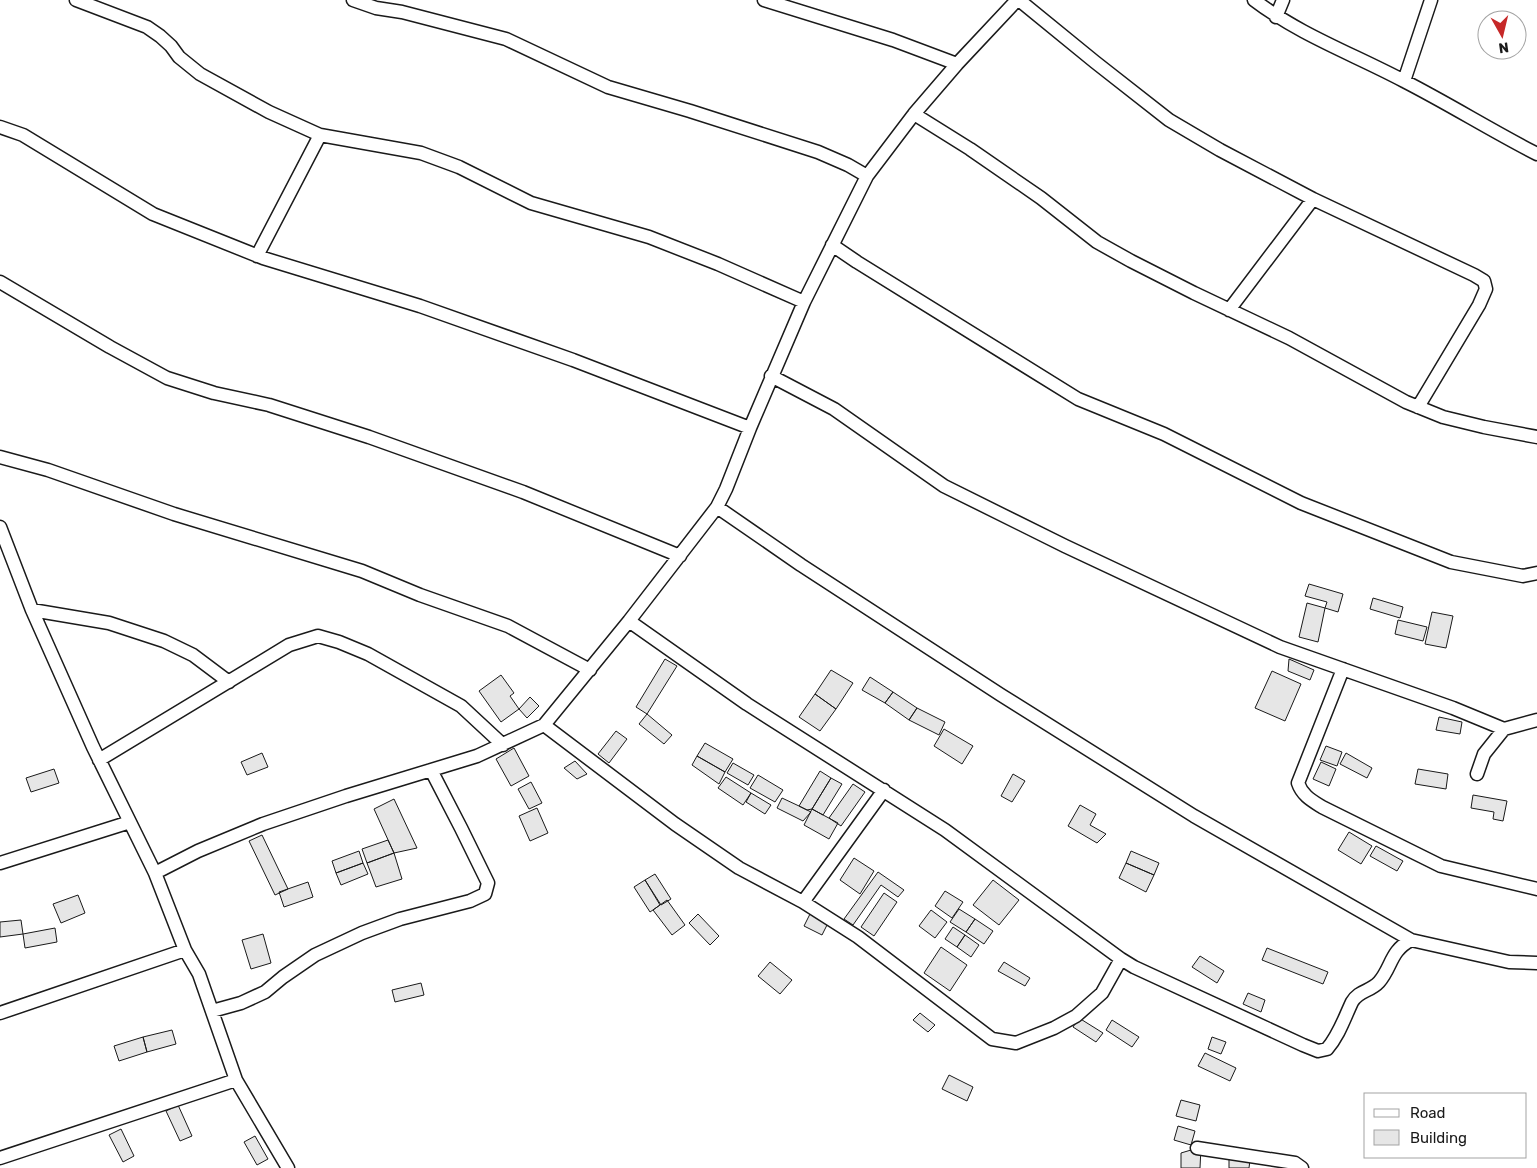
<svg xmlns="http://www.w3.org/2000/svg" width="1537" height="1168" font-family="Rubik,sans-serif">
  <rect width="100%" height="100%" fill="#fff"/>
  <path fill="#e6e6e6" stroke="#1a1a1a" d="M 1309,584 L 1343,594 L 1338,612 L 1325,608 L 1327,602 L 1305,596 Z
    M 1373,598 L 1403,607 L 1400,618 L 1370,609 Z
    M 1307,603 L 1325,608 L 1318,642 L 1299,637 Z
    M 1432,612 L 1453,616 L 1446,648 L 1425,644 Z
    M 1398,620 L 1427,627 L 1423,641 L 1395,634 Z
    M 665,659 L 677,666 L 647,714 L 636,707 Z
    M 1289,659 L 1314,670 L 1310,680 L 1288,671 Z
    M 831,670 L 853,683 L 836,709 L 815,694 Z
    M 1272,671 L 1301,684 L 1285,721 L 1255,708 Z
    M 501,675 L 514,693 L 510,696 L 519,709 L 501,722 L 479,691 Z
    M 870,677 L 893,692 L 885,703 L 862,690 Z
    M 893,692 L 917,708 L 909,720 L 885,703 Z
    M 815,694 L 836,709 L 820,731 L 799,717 Z
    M 530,697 L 539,706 L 527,718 L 519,709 Z
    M 917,708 L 945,722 L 939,735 L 909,720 Z
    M 647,714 L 672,735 L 664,744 L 639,724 Z
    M 1439,717 L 1462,722 L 1460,734 L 1436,730 Z
    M 944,729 L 973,746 L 962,764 L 934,746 Z
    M 616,731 L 627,739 L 609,763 L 598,754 Z
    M 705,743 L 733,759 L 725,772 L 697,756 Z
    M 1326,746 L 1342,752 L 1337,766 L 1320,760 Z
    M 514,748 L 529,776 L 511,786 L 496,759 Z
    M 262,753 L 268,767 L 247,775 L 241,762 Z
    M 1346,753 L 1372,768 L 1367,778 L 1340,764 Z
    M 697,756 L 725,772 L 719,784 L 692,765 Z
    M 575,761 L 587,774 L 577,779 L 564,768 Z
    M 1321,762 L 1336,769 L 1329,786 L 1313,779 Z
    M 733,763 L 754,775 L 748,785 L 727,773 Z
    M 54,769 L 59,783 L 31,792 L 26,778 Z
    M 1418,769 L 1448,774 L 1446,789 L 1415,784 Z
    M 820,771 L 831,778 L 812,809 L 807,810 L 799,806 Z
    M 1013,774 L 1025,781 L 1012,802 L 1001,796 Z
    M 758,775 L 783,790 L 775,802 L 750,788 Z
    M 726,777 L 751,793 L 743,805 L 718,788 Z
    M 831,778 L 842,784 L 823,815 L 812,809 Z
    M 531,782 L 542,803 L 529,809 L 518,789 Z
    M 853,784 L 865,792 L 841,826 L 829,818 Z
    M 751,793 L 771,805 L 765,814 L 746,802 Z
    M 1473,795 L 1507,801 L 1503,821 L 1493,819 L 1494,812 L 1471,808 Z
    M 782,798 L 799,806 L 811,812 L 803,821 L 777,808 Z
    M 394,799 L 417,848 L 394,853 L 374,809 Z
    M 1080,805 L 1096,814 L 1090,825 L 1106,834 L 1097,843 L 1068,826 Z
    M 537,808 L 548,833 L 530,841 L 519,816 Z
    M 812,809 L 838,823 L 829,839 L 804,825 Z
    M 1349,832 L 1372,846 L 1361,864 L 1338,850 Z
    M 262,835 L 288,889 L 275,895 L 249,841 Z
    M 388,840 L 394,853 L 367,863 L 362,849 Z
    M 1376,846 L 1403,861 L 1397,871 L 1370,856 Z
    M 359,851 L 363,863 L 336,873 L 332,861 Z
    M 1131,851 L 1159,863 L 1154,875 L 1126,863 Z
    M 394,853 L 402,879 L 376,887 L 367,863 Z
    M 854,858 L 874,871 L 860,894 L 840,880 Z
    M 363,863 L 368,874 L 341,885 L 336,873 Z
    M 1126,863 L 1154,875 L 1146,892 L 1119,878 Z
    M 878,872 L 904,890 L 898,897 L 881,885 L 853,925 L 844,919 Z
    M 655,874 L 671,899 L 661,905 L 645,880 Z
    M 645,880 L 660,905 L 650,912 L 634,887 Z
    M 993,880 L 1019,900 L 999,925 L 973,905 Z
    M 308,882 L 313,897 L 284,907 L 279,892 Z
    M 945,891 L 963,902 L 952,918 L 935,906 Z
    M 884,893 L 897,902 L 874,936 L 861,927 Z
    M 78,895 L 85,913 L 61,923 L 53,904 Z
    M 667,900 L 685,925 L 672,935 L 653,910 Z
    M 959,909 L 975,919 L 966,932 L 950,922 Z
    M 931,910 L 947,922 L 935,938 L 919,926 Z
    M 698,914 L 719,936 L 710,945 L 689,923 Z
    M 810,914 L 828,923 L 822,935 L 804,926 Z
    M 975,919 L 993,931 L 984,944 L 966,932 Z
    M 21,920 L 23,934 L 0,937 L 0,922 Z
    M 953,927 L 965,935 L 957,947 L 945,939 Z
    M 55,928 L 57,942 L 25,948 L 23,934 Z
    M 263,934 L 271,963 L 251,969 L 242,940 Z
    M 965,935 L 979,945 L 971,957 L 957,947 Z
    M 941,947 L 967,965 L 950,991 L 924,973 Z
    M 1267,948 L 1328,972 L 1323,984 L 1262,960 Z
    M 1200,956 L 1224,971 L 1217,983 L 1192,967 Z
    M 770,962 L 792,980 L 780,994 L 758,976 Z
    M 1004,962 L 1030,978 L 1025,986 L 998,971 Z
    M 421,983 L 424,995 L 395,1002 L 392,990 Z
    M 1248,993 L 1265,1000 L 1261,1012 L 1243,1004 Z
    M 920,1013 L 935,1025 L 928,1032 L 913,1020 Z
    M 1079,1018 L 1103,1033 L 1096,1042 L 1073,1027 Z
    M 1112,1020 L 1139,1037 L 1132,1047 L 1106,1030 Z
    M 172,1030 L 176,1044 L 147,1052 L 143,1037 Z
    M 143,1037 L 147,1052 L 119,1061 L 114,1046 Z
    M 1212,1037 L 1226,1042 L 1221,1054 L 1208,1049 Z
    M 1205,1053 L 1236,1068 L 1230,1081 L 1198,1066 Z
    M 949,1075 L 973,1087 L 967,1101 L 942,1089 Z
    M 1181,1100 L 1200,1105 L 1196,1121 L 1176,1116 Z
    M 178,1105 L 192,1136 L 180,1141 L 166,1111 Z
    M 1178,1126 L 1195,1131 L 1191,1145 L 1174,1140 Z
    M 121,1129 L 134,1156 L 123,1162 L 109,1135 Z
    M 255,1136 L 268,1159 L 257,1165 L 244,1142 Z
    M 1201,1147 L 1200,1168 L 1181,1168 L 1181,1153 Z
    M 1229,1159 L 1250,1160 L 1249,1168 L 1229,1168 Z"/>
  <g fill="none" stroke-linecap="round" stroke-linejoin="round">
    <defs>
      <path id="minor" d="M 76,0 L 147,27 L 160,36 L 171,46 L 179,57 L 200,74 L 269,112 L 320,135 L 421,153 L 459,167 L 531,203 L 649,237 L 718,264 L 804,302
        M 353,0 L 376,8 L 402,12 L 506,39 L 608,87 L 690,111 L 818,152 L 848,165 L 867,176
        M 764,0 L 893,40 L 957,64
        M 1019,0 L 1095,62 L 1169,120 L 1220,150 L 1313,199 L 1474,275 L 1484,281 L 1486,289 L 1479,305 L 1418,407
        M 1254,0 C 1300,35 1353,54 1404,81 C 1449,104 1492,131 1537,154
        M 1276,17 L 1283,0
        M 1404,81 L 1431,0
        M 914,114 L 970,149 L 1041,198 L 1097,242 L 1131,261 L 1194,293 L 1289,338 L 1406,402 L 1443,417 L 1484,427 L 1537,437
        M 0,127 L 23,135 L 153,214 L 263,258 L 420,306 L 573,360 L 750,428
        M 832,245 L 857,262 L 1078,399 L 1164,434 L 1301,503 L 1451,562 L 1523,576 L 1537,573
        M 257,256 L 320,135
        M 0,282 L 110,347 L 167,378 L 214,393 L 269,405 L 369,437 L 523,492 L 680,556
        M 1229,310 L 1313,199
        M 771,376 L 834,409 L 944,486 L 1065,546 L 1280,647 L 1453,708 L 1504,729 L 1537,720
        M 0,457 L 48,470 L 174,514 L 362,571 L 420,595 L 508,626 L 590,670
        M 717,507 L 801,565 L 1001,695 L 1194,816 L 1411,940
        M 0,527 L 32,610 L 93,747 L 155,873 L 185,950 L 199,974 L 236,1080 L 288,1168
        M 32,610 L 109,623 L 164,641 L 193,655 L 229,682
        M 629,621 L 747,704 L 945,830 L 1121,959 L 1134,967 L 1303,1045 L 1318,1051 L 1327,1049 C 1339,1035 1344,1019 1352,1002 C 1359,990 1370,992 1379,982 C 1392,967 1390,951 1411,940 L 1509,962 L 1537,963
        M 1343,669 L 1298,783 C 1302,795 1311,800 1322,807 L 1441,866 L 1537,889
        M 544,725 L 675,824 L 739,868 L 803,902 L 858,937 L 992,1039 L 1016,1043 L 1054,1028 L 1076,1016 L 1102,993 L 1121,959
        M 99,760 L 289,645 L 318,636 L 339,642 L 368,654 L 461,706 L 503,745
        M 1477,774 L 1484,754 L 1504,729
        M 0,863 L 130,822
        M 155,873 L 198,851 L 263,824 L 346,796 L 477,756 L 544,725 L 629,621 L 717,507 L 726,489 L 750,428 L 804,302 L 867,176 L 914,114 L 957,64 L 1017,0
        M 803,902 L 884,790
        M 212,1011 L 241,1003 L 265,992 L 283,977 L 315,955 L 362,933 L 400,919 L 470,901 L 485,894 L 488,883 L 461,828 L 431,770
        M 0,1013 L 185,950
        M 1197,1148 L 1295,1163 L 1302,1168
        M 0,1158 L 236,1080"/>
    </defs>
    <use href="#minor" stroke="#1a1a1a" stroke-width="15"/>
    <use href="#minor" stroke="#fff" stroke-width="12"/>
  </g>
  <rect x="1364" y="1093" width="162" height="65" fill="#ffffff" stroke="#a3a3a3"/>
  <rect x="1374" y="1109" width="25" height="8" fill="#ffffff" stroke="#a3a3a3"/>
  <text x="1410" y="1118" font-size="15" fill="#1a1a1a">Road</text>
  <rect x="1374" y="1130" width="25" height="15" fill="#e6e6e6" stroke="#a3a3a3"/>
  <text x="1410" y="1143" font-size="15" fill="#1a1a1a">Building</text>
  <g transform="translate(1502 35) rotate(172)"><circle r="24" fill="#ffffff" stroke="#a3a3a3"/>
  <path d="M0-4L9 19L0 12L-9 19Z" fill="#c62828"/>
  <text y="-8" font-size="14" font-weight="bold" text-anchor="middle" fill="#1a1a1a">N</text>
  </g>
</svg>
